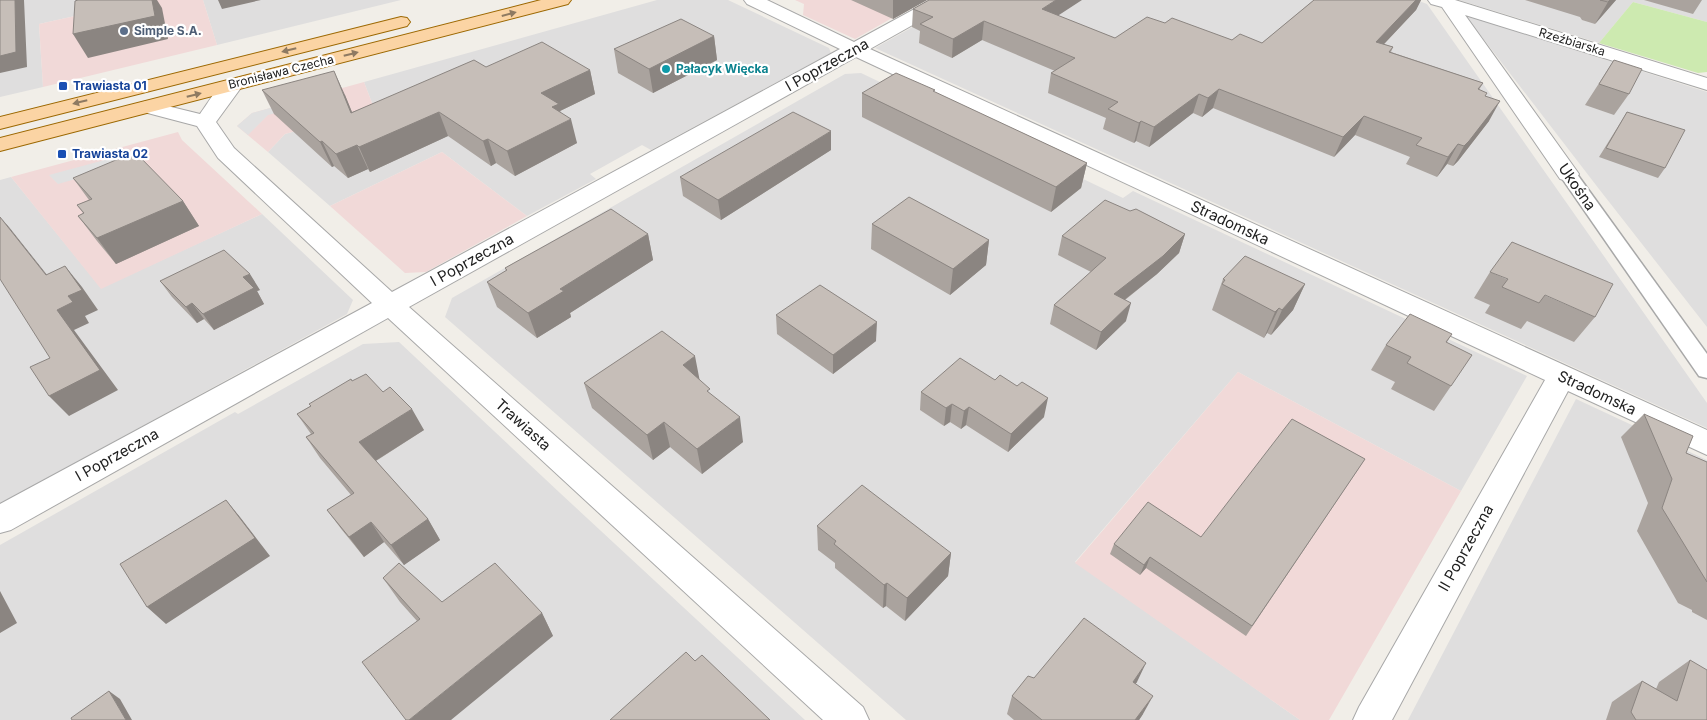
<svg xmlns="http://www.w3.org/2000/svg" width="1707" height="720" font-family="Inter,sans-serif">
  <rect width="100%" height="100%" fill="#f1eee8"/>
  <path fill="#dfdede" d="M 0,0 L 147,0 L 39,24 L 43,87 L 0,97 Z
    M 203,0 L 401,0 L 217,45 Z
    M 657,0 L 728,0 L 829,48 L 831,53 L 651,150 L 642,145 L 590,174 L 596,179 L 527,216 L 442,152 L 330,206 L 268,152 L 285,134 L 378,108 L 372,103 L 364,82 Z
    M 961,0 L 1416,0 L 1427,4 L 1707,403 L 1707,428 L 875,48 Z
    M 1459,0 L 1707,0 L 1707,22 L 1633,2 L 1599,43 Z
    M 1465,15 L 1707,92 L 1707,327 L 1599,189 Z
    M 861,73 L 1123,198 L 1133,191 L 1527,376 L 1461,491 L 1238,372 L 1075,562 L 1300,720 L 906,720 L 445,317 L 452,298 L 845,74 Z
    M 11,177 L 101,288 L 262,214 L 353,300 L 347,314 L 0,504 L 0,180 Z
    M 399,342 L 560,493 L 805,720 L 0,720 L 0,545 L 235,412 L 238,414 L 363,344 Z
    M 1576,399 L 1707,460 L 1707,720 L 1408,720 Z"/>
  <path fill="#f1d9d8" d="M 147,0 L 203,0 L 217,45 L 43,87 L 39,24 Z
    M 795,0 L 924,0 L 855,39 L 803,15 L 804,4 Z
    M 364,82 L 372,103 L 379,108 L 285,134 L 268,152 L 237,126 L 252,113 Z
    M 178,132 L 182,140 L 262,214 L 101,289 L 11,177 Z
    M 442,152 L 527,216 L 426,272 L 405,273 L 330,206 Z
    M 1238,372 L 1461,491 L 1329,720 L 1300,720 L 1075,563 Z"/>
  <path fill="#cdeab0" d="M 1633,2 L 1707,22 L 1707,72 L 1698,73 L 1599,43 Z"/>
  <path fill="#e1e1e1" d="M 281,105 L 283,111 L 268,115 L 248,135 L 237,126 L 252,113 Z
    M 138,151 L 146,159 L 58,184 L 49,175 Z"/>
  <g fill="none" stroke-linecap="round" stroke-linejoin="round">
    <defs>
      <path id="lane" d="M 1568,169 L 1574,170 L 1707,354 L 1707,378 L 1699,376 L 1559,174 L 1562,170 Z"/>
      <path id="street" d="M 744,0 L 767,0 L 854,42 L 931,0 L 953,0 L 950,4 L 870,49 L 1707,430 L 1707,455 L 1568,391 L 1392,720 L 1353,720 L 1359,707 L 1545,380 L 856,57 L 409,307 L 863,707 L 869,720 L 823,720 L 388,318 L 11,530 L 0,533 L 0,504 L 372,303 L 218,158 L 197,126 L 140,111 L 137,107 L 140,103 L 147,101 L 200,114 C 210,101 221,76 240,81 L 243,85 L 216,122 L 234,148 L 392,292 L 840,49 L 747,4 Z
        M 1428,0 L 1455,0 L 1707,78 L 1707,90 L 1465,15 L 1579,174 L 1576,179 L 1568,181 L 1560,179 L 1442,7 L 1431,4 Z"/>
      <path id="primary" d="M 541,0 L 571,0 L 568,4 L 0,151 L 0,138 Z
        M 401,17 L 407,18 L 410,22 L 407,26 L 0,129 L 0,117 Z"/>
    </defs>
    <use href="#lane" stroke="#a8a8a8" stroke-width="3"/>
    <use href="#street" stroke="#a8a8a8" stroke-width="2"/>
    <use href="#primary" stroke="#9c6802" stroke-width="2"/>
    <use href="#lane" fill="#fff" fill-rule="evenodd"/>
    <use href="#street" fill="#fff" fill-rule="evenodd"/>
    <use href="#primary" fill="#fbd4a4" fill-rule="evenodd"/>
  </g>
  <path fill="#aaa39e" d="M 851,0 L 927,0 L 893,19 Z
    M 1314,0 L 1421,0 L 1416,10 L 1384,44 L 1393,47 L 1391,52 L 1483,83 L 1479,90 L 1487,93 L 1485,96 L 1489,121 L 1458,161 L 1453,166 L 1447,164 L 1437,177 L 1406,164 L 1410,157 L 1355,135 L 1334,157 L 1213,108 L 1202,117 L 1193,113 L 1149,147 L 1136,141 L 1134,143 L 1103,129 L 1106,118 L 1048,93 L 1051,73 L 1055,71 L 982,40 L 952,58 L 919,43 L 920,31 L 912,27 L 913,9 L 1058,16 L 1115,38 L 1165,23 L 1232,40 L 1262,43 Z
    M 1525,0 L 1616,0 L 1595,24 L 1582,20 L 1580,17 Z
    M 1644,0 L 1702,0 L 1693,14 Z
    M 714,36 L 717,60 L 653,93 L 618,73 L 614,49 Z
    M 1614,60 L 1629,94 L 1614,115 L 1585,105 Z
    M 486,67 L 590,70 L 595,94 L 560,111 L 577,143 L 515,176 L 496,163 L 491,166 L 448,136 L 370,172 L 368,169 L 348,178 L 334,166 L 332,167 L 274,114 L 262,90 L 345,95 L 352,112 Z
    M 934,92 L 1087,163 L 1081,188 L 1051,212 L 862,117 L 862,93 Z
    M 1627,112 L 1665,168 L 1658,178 L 1599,157 Z
    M 831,150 L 721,220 L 683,196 L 680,177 Z
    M 73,178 L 183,201 L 199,226 L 116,264 L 97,241 L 78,216 L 83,213 L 77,205 L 89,200 Z
    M 1130,211 L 1185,234 L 1179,253 L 1157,274 L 1125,300 L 1126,321 L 1096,350 L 1050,324 L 1054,305 L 1091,272 L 1058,255 L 1062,236 Z
    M 872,224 L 989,240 L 986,265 L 950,295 L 871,249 Z
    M 648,234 L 653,260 L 570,313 L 571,317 L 537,338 L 497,307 L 487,282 L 506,271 L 505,268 Z
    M 1490,272 L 1595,317 L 1574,342 L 1527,321 L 1521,329 L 1485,313 L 1490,305 L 1474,298 Z
    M 1223,279 L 1305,284 L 1293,310 L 1271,335 L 1267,333 L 1264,338 L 1212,310 Z
    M 160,281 L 260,290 L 257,291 L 264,304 L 214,330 L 204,319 L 197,323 L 172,297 Z
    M 776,315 L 876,341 L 833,374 L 777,334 Z
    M 1452,334 L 1447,342 L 1451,386 L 1434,411 L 1391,389 L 1395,382 L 1371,370 L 1386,345 Z
    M 700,380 L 710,394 L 743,442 L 702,474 L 670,447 L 653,460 L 592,408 L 584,383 Z
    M 995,380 L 1044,417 L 1008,452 L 966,425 L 961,429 L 950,422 L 944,426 L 920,410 L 921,392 Z
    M 352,381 L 424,430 L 376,461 L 428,519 L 440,540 L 404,565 L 384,542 L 364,557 L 342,530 L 327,510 L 351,495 L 320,458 L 306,437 L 311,434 L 297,414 Z
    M 1644,414 L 1686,453 L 1707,462 L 1707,620 L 1692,612 L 1692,610 L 1678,603 L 1637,531 L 1648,503 L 1621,437 Z
    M 1365,459 L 1246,636 L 1146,568 L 1140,575 L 1110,554 L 1114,544 L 1201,537 Z
    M 817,526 L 951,553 L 948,576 L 905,621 L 886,606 L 883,608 L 835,568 L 835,563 L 818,550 Z
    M 383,578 L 442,602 L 542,613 L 553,636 L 417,621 L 400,602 Z
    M 1690,660 L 1707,720 L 1606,720 L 1612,702 L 1642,681 L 1656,689 L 1659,682 Z
    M 1034,678 L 1137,682 L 1135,684 L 1143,714 L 1139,720 L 1014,720 L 1007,714 L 1012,696 Z"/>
  <path fill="#8b8581" d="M 15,0 L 24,0 L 27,67 L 0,73 L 0,56 Z
    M 152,0 L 157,0 L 162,8 L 168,39 L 88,58 L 73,34 Z
    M 218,0 L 261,0 L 222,9 Z
    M 893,0 L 927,0 L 893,19 Z
    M 1056,0 L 1082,0 L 1039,28 L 1042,9 Z
    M 1416,0 L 1421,0 L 1416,10 L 1368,61 L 1376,42 Z
    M 1610,0 L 1616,0 L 1595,24 L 1608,2 Z
    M 984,21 L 982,40 L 952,58 L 953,39 Z
    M 714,36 L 717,60 L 653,93 L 649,69 Z
    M 590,70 L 595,94 L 560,111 L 563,123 L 571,119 L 577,143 L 515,176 L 507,151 L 541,93 Z
    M 334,71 L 345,95 L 362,137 L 351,113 Z
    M 1219,89 L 1213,108 L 1202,117 L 1208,98 Z
    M 1199,94 L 1193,113 L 1149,147 L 1154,127 Z
    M 1500,101 L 1489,121 L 1458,161 L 1453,166 L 1464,146 Z
    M 439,112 L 448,136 L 370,172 L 359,147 Z
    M 1364,116 L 1355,135 L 1334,157 L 1343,137 Z
    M 1141,121 L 1136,141 L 1134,143 L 1139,123 Z
    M 831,131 L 831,150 L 721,220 L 718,200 Z
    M 488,139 L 496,163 L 491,166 L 483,141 Z
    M 322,141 L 334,166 L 332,167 L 320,142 Z
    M 1458,144 L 1447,164 L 1437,177 L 1448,157 Z
    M 357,145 L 368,169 L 348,178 L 336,154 Z
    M 1087,163 L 1081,188 L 1051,212 L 1056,187 Z
    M 183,201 L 199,226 L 116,264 L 97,238 Z
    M 0,217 L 9,227 L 63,295 L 46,275 Z
    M 648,234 L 653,260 L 570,313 L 571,317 L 537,338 L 528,313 L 560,289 Z
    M 1185,234 L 1179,253 L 1157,274 L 1109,312 L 1114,294 Z
    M 989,240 L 986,265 L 950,295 L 953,269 Z
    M 65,266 L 82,287 L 98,310 L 85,316 L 89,323 L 74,330 L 118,390 L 69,416 L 49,396 L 57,310 L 68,296 Z
    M 250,274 L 260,290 L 257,291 L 264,304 L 214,330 L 203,314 L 243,277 Z
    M 1305,284 L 1293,310 L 1271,335 L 1282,310 Z
    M 192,303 L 204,319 L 197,323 L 186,307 Z
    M 1131,303 L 1126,321 L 1096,350 L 1101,332 Z
    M 1279,308 L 1267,333 L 1264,338 L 1275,312 Z
    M 877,322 L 876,341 L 833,374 L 833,355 Z
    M 695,356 L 700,382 L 683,365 Z
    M 1048,398 L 1044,417 L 1008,452 L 1011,434 Z
    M 952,404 L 950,422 L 944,426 L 946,408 Z
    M 969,407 L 966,425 L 961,429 L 964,411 Z
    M 412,409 L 424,430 L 372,463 L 359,442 Z
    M 740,417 L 743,442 L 702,474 L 697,449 Z
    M 664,422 L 670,447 L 653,460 L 647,435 Z
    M 226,500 L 240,517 L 270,556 L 166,624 L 147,607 Z
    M 428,519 L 440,540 L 404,565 L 391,545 Z
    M 371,522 L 384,542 L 364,557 L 349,537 Z
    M 951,553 L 948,576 L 905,621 L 907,598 Z
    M 1150,557 L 1146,568 L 1140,575 L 1144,565 Z
    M 887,583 L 886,606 L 883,608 L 884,585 Z
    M 0,591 L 17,623 L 0,633 Z
    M 542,613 L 553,636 L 451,720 L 409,720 Z
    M 1146,663 L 1137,682 L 1124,700 L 1133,682 Z
    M 109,691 L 120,699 L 132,720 L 126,720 Z
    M 1153,696 L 1143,714 L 1139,720 L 1135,720 Z"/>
  <path fill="#c6beb8" stroke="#8b8581" d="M 0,0 L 15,0 L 16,52 L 0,56 Z
    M 78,0 L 152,0 L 155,16 L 73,34 L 75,1 Z
    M 929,0 L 1056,0 L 1042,9 L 1115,38 L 1147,17 L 1165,23 L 1172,18 L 1232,40 L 1240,34 L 1262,43 L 1314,0 L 1416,0 L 1376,42 L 1393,47 L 1389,52 L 1483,83 L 1478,89 L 1487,93 L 1485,96 L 1500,101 L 1469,141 L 1464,146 L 1458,144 L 1448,157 L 1416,145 L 1422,138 L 1364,116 L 1343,137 L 1219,89 L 1208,98 L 1199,94 L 1154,127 L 1141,121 L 1139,123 L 1108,109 L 1118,102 L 1051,73 L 1075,58 L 984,21 L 953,39 L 920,24 L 933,17 L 913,9 Z
    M 1600,0 L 1610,0 L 1608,2 Z
    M 681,19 L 714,36 L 649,69 L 614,49 Z
    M 542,42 L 590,70 L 541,93 L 559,104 L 552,107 L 571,119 L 507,151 L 488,139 L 483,141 L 439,112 L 359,147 L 357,145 L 336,154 L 322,141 L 320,142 L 262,90 L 334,71 L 351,113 L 474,60 L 486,67 Z
    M 1614,60 L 1642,69 L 1629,94 L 1599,84 Z
    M 896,73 L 935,90 L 933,91 L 1087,163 L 1056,187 L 862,93 Z
    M 793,112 L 831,131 L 718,200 L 680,177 Z
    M 1627,112 L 1685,130 L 1665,168 L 1606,148 Z
    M 135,152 L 183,201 L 97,238 L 78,216 L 84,213 L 77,205 L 92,199 L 73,178 Z
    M 909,197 L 989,240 L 953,269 L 872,224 Z
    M 1105,200 L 1130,211 L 1136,209 L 1185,234 L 1163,256 L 1114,294 L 1131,303 L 1101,332 L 1054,305 L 1106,258 L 1062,236 Z
    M 611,209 L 648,234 L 560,289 L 564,291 L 528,313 L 487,282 L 507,270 L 505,268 Z
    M 0,217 L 46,275 L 65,266 L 82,290 L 68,296 L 73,302 L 57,310 L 100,370 L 49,396 L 30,367 L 50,358 L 0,279 Z
    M 1512,242 L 1613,284 L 1595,317 L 1545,295 L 1539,303 L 1502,287 L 1508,279 L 1490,272 Z
    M 224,250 L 250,274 L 243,277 L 254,288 L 203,314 L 192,303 L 186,307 L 160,281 Z
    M 1245,256 L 1305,284 L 1282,310 L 1279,308 L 1275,312 L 1222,284 L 1225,280 L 1223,279 Z
    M 820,285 L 877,322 L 833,355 L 776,315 Z
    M 1410,314 L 1452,334 L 1446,342 L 1472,355 L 1451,386 L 1407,363 L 1411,357 L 1386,345 Z
    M 662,331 L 695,356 L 683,365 L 710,389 L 707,391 L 740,417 L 697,449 L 664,422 L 647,435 L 584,383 Z
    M 960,358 L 995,380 L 1000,375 L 1017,386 L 1022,382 L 1048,398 L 1011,434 L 969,407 L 964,411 L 952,404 L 946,408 L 921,392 Z
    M 366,374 L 383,392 L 390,387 L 412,409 L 359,442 L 428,519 L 391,545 L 371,522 L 349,537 L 327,510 L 354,493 L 306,437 L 314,433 L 297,414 L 311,406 L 309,404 L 351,379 L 352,381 Z
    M 1644,414 L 1693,436 L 1686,453 L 1707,462 L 1707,582 L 1662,508 L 1672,479 Z
    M 1292,419 L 1365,459 L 1252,626 L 1150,557 L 1144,565 L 1114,544 L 1148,502 L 1201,537 Z
    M 862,485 L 951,553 L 907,598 L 887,583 L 884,585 L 834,544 L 836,541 L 817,526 Z
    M 226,500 L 255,538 L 147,607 L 120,564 Z
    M 399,563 L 442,602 L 495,563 L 542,613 L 409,720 L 406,720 L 362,662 L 420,619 L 383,578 Z
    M 1084,618 L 1146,663 L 1133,682 L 1153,696 L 1135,720 L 1042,720 L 1012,696 L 1028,676 L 1034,678 Z
    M 686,652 L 695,661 L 702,655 L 770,720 L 610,720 Z
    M 1690,660 L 1707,670 L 1707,720 L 1636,720 L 1631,712 L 1642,681 L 1677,701 Z
    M 109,691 L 126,720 L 72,720 L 71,718 Z"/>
  <defs><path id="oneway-solid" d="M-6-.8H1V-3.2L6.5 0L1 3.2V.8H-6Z" transform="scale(1.25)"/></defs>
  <g fill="#8e7a62">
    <use href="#oneway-solid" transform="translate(509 14) rotate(-15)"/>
    <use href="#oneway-solid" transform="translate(289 50) rotate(166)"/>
    <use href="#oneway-solid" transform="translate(351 54) rotate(-14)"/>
    <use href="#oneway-solid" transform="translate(194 95) rotate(-14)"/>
    <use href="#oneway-solid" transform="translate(80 102) rotate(166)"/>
  </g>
  <circle fill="#5c6f8a" stroke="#fff" stroke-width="2" cx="124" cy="31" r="5"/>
  <circle fill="#0f9aa8" stroke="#fff" stroke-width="2" cx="666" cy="69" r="5"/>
  <g fill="#1a4fb4" stroke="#fff" stroke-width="2">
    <rect x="58" y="81" width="10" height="10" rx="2.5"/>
    <rect x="57" y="149" width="10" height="10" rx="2.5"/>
  </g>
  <g text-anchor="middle" stroke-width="4.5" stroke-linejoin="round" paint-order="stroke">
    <g font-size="12" font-weight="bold" fill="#4e5e75" stroke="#fff" text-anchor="start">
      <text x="134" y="35">Simple S.A.</text>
    </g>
    <g font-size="12" fill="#212121" stroke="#fff">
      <text transform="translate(1572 42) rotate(17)" y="4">Rzeźbiarska</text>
      <text transform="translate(281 72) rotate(-14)" y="4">Bronisława Czecha</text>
    </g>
    <g font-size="12" font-weight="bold" fill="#0d838f" stroke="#fff" text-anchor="start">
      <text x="676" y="73">Pałacyk Więcka</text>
    </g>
    <g font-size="12" font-weight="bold" fill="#164399" stroke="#fff" text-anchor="start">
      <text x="73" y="90">Trawiasta 01</text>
      <text x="72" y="158">Trawiasta 02</text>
    </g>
    <g font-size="15" fill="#212121" stroke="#fff">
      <text transform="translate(827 65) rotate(-29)" y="5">I Poprzeczna</text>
      <text transform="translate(1577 187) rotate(55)" y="5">Ukośna</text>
      <text transform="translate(1230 223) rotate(25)" y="5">Stradomska</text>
      <text transform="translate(472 260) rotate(-29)" y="5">I Poprzeczna</text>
      <text transform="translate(1597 393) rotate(25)" y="5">Stradomska</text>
      <text transform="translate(523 425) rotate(42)" y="5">Trawiasta</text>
      <text transform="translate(117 455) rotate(-29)" y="5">I Poprzeczna</text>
      <text transform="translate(1466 548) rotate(-61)" y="5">II Poprzeczna</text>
    </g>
  </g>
</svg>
